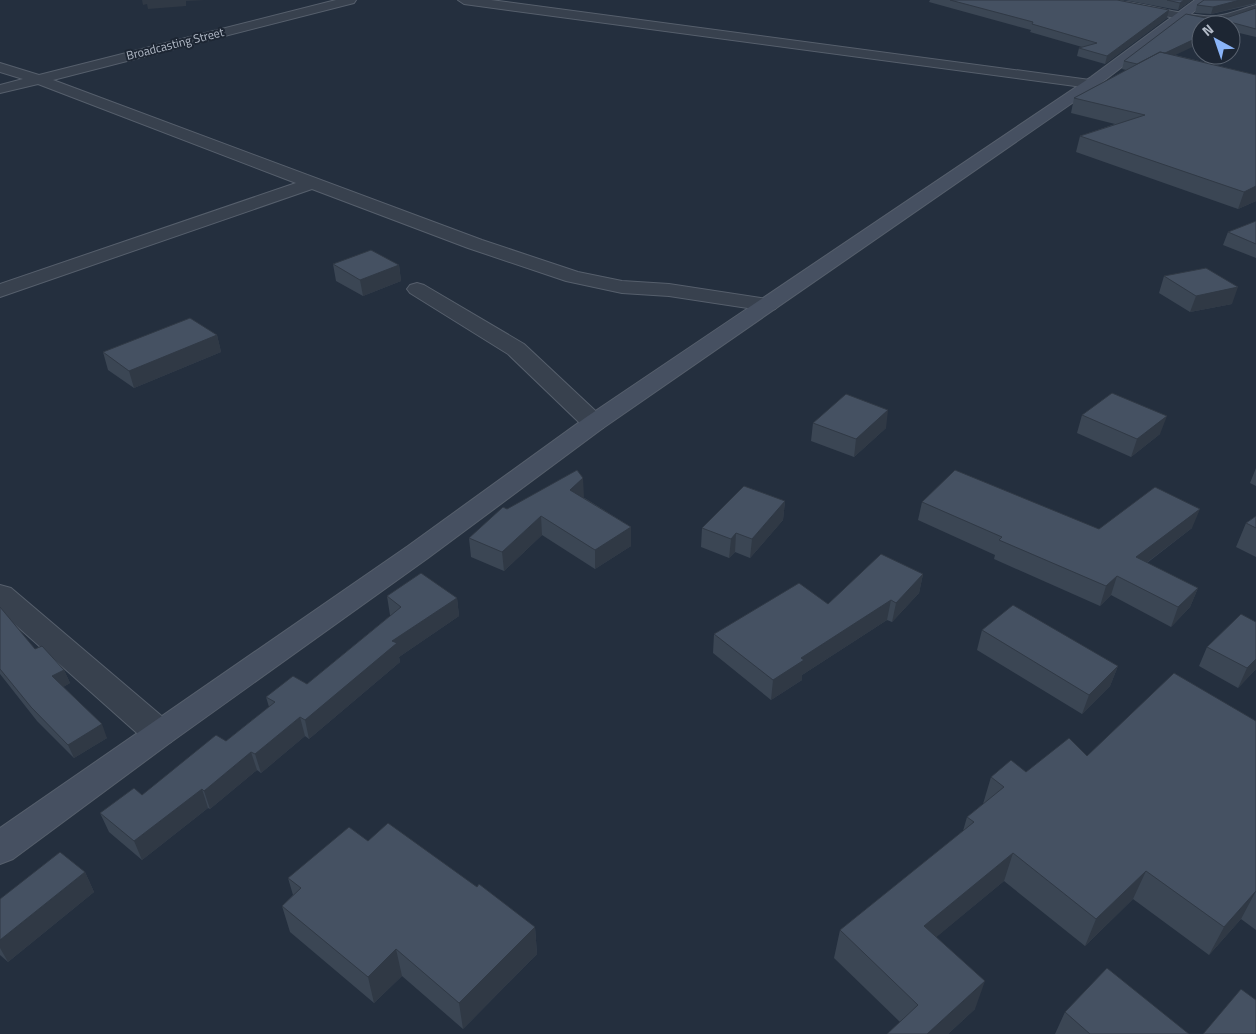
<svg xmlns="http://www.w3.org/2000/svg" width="1256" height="1034" font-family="'Titillium Web',sans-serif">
  <rect width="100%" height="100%" fill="#242f3e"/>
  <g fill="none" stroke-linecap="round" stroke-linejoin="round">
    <defs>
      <path id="minor" d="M 336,0 L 356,0 L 354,3 L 53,80 L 482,240 L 578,272 L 622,281 L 669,284 L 768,299 L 775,301 L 779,305 L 775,309 L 768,311 L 669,296 L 622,293 L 566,281 L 468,248 L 312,189 L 0,297 L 0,284 L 296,183 L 38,84 L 0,93 L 0,85 L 23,79 L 0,72 L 0,63 L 39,75 Z
        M 458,0 L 491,0 L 1090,80 L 1097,84 L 1090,88 L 464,4 Z
        M 1101,0 C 1136,0 1169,13 1204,16 C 1222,18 1238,10 1256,5 L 1256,13 L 1226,23 L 1204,24 L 1107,4 Z
        M 417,283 L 424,285 L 524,344 L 603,418 L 606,423 L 603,428 L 594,430 L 585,428 L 508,354 L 410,293 L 407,289 L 410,285 Z
        M 0,585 L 11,588 L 171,724 L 176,733 L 171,742 L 159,746 L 147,742 L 0,611 Z"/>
      <path id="secondary" d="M 1195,0 L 1209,0 L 1101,83 L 603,428 L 428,558 L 171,742 L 13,859 L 0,864 L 0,828 L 408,546 L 585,418 L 1091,77 Z"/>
    </defs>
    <use href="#minor" stroke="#565f6c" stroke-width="2"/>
    <use href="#secondary" stroke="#565f6c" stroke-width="2"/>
    <use href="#minor" fill="#38414e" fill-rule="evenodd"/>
    <use href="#secondary" fill="#465061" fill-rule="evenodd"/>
  </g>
  <path fill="#3b4654" d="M 930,0 L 1117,0 L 1167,18 L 1105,64 L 1077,56 L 1079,48 L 1082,47 L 1030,32 L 1031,30 L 929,2 Z
    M 1124,0 L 1192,0 L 1178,10 Z
    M 1256,0 L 1256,4 L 1211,14 L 1195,13 L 1197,5 Z
    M 1256,8 L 1256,37 L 1231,31 L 1231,25 L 1201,25 L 1175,55 L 1256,75 L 1256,201 L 1238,209 L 1076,152 L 1080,136 L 1115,124 L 1071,113 L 1074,98 L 1126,70 L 1122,69 L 1124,61 L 1206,18 L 1229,17 Z
    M 1256,221 L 1256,258 L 1223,245 L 1228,232 Z
    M 333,264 L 399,265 L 401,281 L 363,296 L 336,281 Z
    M 1164,276 L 1232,304 L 1190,312 L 1159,293 Z
    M 217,335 L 221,352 L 134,388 L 108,370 L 103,352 Z
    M 1082,415 L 1160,434 L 1131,457 L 1077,433 Z
    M 813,423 L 886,428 L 854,457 L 811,441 Z
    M 1256,468 L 1256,486 L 1250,483 Z
    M 583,497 L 631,527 L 631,546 L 595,569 L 542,535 L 504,571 L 471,557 L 469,538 L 507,509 L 584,497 Z
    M 785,501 L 783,520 L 750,558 L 735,552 L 729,558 L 701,547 L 702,528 Z
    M 922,502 L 1099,529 L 1192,528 L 1147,563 L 1198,588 L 1190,607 L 1171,627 L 1111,595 L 1100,606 L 994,559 L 995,555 L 918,520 Z
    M 1256,516 L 1256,557 L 1236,547 L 1246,523 Z
    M 923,574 L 919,593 L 892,622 L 887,620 L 802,675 L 802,680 L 771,700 L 713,653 L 714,634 L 828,604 Z
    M 387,596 L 457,598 L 459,616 L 399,657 L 400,662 L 309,739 L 305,736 L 261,773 L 257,770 L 210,809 L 208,808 L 142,860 L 109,832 L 100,813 L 142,795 L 226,741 L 269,707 L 266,697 L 307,684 L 391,615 L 390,615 Z
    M 0,607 L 35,649 L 64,670 L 70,683 L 63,687 L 107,738 L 74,758 L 37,721 L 0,674 Z
    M 982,630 L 1118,666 L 1110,686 L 1082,714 L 977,650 Z
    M 1207,647 L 1256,669 L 1238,688 L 1199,666 Z
    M 1256,721 L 1256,930 L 1241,919 L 1209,955 L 1133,899 L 1085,946 L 1004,881 L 936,937 L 975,1009 L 948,1034 L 887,1034 L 900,1022 L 834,958 L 840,930 L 963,831 L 967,817 L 983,804 L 991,777 L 1026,772 L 1087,756 Z
    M 368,841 L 477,887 L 535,927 L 537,954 L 463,1029 L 402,976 L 374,1003 L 290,932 L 282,906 L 293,895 L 288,878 Z
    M 85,872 L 94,892 L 8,962 L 0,955 L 0,899 Z
    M 1065,1012 L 1189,1034 L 1055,1034 Z"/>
  <path fill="#303945" d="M 142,0 L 205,0 L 186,1 L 186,6 L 148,9 L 147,4 L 143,5 Z
    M 1184,0 L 1192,0 L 1178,10 L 1180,3 Z
    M 1240,0 L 1256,0 L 1255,3 L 1211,14 L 1213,7 Z
    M 1169,10 L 1167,18 L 1105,64 L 1107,56 Z
    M 1201,36 L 1201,43 L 1137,73 L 1139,65 Z
    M 1256,186 L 1256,201 L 1238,209 L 1244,192 Z
    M 399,265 L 401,281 L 363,296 L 360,280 Z
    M 1238,287 L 1232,304 L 1190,312 L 1196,296 Z
    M 217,335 L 221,352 L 134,388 L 129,371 Z
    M 888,410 L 886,428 L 854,457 L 856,439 Z
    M 1167,416 L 1160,434 L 1131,457 L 1137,439 Z
    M 583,478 L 584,497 L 571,508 L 570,490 Z
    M 785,501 L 783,520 L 750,558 L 752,539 Z
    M 1200,509 L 1192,528 L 1129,576 L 1136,557 Z
    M 541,516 L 542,535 L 504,571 L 502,552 Z
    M 631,527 L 631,546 L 595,569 L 595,550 Z
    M 736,533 L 735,552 L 729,558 L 731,539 Z
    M 923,574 L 919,593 L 892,622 L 896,603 Z
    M 1117,576 L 1111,595 L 1100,606 L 1106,586 Z
    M 1198,588 L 1190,607 L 1171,627 L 1178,607 Z
    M 457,598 L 459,616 L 399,657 L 400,662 L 309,739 L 305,720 L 392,641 Z
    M 891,600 L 887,620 L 802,675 L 802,680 L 771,700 L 773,680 L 801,658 Z
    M 1256,659 L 1256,669 L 1238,688 L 1247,668 Z
    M 1118,666 L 1110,686 L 1082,714 L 1089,695 Z
    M 64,670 L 70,683 L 58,690 L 52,676 Z
    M 300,717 L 305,736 L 261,773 L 255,754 Z
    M 102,724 L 107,738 L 74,758 L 68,745 Z
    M 251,752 L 257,770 L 210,809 L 204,791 Z
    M 202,789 L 208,808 L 142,860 L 134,841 Z
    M 1013,853 L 1004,881 L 916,954 L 924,926 Z
    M 1146,871 L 1133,899 L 1085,946 L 1096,919 Z
    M 85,872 L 94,892 L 8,962 L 0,948 L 0,940 Z
    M 1256,891 L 1241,919 L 1209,955 L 1224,927 Z
    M 535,927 L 537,954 L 463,1029 L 459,1003 Z
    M 396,949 L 402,976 L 374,1003 L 368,977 Z
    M 985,981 L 975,1009 L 948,1034 L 927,1034 Z"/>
  <path fill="#455162" stroke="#303945" d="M 950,0 L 1117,0 L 1169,10 L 1107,56 L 1079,48 L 1097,43 L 1032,24 L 1033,22 Z
    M 1167,0 L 1184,0 L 1180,3 Z
    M 1204,0 L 1240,0 L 1213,7 L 1197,5 Z
    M 1256,8 L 1256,29 L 1230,22 L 1224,25 L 1201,25 L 1201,36 L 1165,53 L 1160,52 L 1137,64 L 1124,61 L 1186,14 L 1206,18 L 1229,17 Z
    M 1160,52 L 1256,75 L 1256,186 L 1244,192 L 1080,136 L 1145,115 L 1074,98 Z
    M 1256,221 L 1256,244 L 1228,232 Z
    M 371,250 L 399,265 L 360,280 L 333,264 Z
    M 1206,268 L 1238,287 L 1196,296 L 1164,276 Z
    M 190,318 L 217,335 L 129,371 L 103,352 Z
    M 1112,393 L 1167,416 L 1137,439 L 1082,415 Z
    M 846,394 L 888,410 L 856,439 L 813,423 Z
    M 577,470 L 583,478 L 570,490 L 631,527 L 595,550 L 541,516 L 502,552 L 469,538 L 503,507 L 507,509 Z
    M 955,470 L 1099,529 L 1155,487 L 1200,509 L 1136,557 L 1198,588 L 1178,607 L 1117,576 L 1106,586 L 999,540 L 1002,537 L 922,502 Z
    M 744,486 L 785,501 L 752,539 L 736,533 L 731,539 L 702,528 Z
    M 1256,516 L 1256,528 L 1246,523 Z
    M 881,554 L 923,574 L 896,603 L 891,600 L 801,658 L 804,660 L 773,680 L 714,634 L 799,583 L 828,604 Z
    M 421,573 L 457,598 L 392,641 L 397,643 L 305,720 L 300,717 L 255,754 L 251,752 L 204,791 L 202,789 L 134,841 L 100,813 L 134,788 L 142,795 L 216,735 L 226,741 L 275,702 L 266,697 L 293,676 L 307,684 L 401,607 L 387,596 Z
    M 1013,605 L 1118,666 L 1089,695 L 982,630 Z
    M 0,607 L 35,649 L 42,646 L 64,670 L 52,676 L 102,724 L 68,745 L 31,707 L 0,669 Z
    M 1241,614 L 1256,622 L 1256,659 L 1247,668 L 1207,647 Z
    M 1174,673 L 1256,721 L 1256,891 L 1224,927 L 1146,871 L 1096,919 L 1013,853 L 924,926 L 985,981 L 927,1034 L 887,1034 L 918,1005 L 840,930 L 974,822 L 967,817 L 1004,787 L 991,777 L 1011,760 L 1026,772 L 1069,738 L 1087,756 Z
    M 388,823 L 477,887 L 479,884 L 535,927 L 459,1003 L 396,949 L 368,977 L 282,906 L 301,888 L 288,878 L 349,827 L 368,841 Z
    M 60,852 L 85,872 L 0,940 L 0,899 Z
    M 1107,968 L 1189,1034 L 1090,1034 L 1065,1012 Z
    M 1241,989 L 1256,1000 L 1256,1034 L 1203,1034 Z"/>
  <g text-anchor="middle" stroke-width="4" stroke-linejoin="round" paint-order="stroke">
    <g font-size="12" fill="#b4bcc9" stroke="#1d2633">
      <text transform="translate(175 44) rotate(-14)" y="4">Broadcasting Street</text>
    </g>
  </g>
  <g transform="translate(1216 40) rotate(320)"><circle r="24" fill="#1d2633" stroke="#59626f"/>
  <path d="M0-4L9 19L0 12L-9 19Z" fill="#8ab4f8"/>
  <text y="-8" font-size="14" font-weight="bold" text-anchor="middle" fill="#b4bcc9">N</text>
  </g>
</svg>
